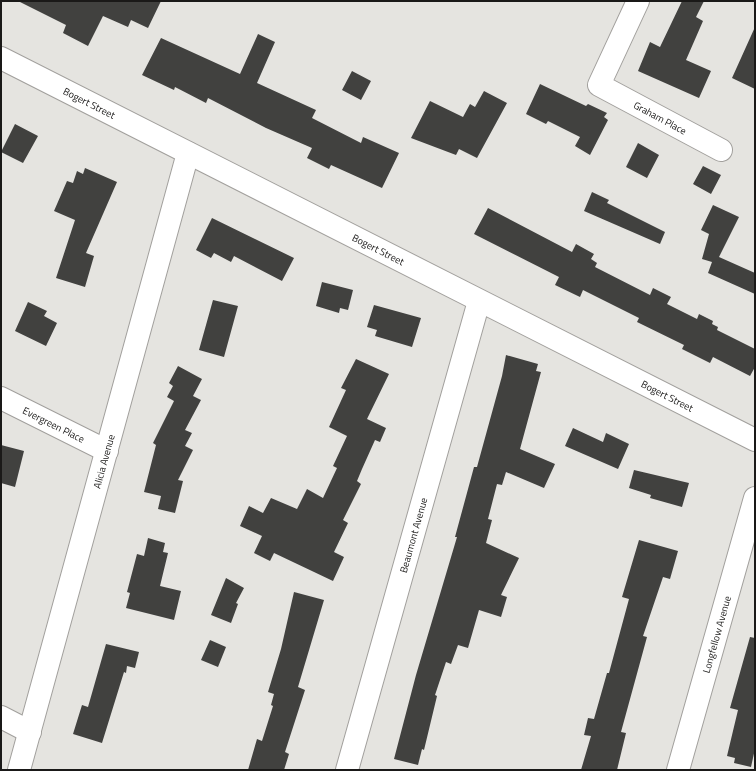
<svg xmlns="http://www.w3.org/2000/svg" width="756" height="771" font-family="'Titillium Web',sans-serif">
  <rect width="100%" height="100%" fill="#e5e4e0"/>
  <path fill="#41413f" d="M 18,1 L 161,1 L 148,28 L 131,20 L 128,27 L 103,16 L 88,46 L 63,33 L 66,25 Z
    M 682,1 L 704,1 L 696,17 L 703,21 L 686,60 L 711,71 L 699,98 L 638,71 L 650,42 L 660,47 Z
    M 755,27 L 755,89 L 732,78 Z
    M 258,34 L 275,42 L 257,83 L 316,110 L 312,118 L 361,143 L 363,137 L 399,153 L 382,188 L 331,165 L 329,169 L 307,158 L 312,148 L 266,128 L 208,98 L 206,103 L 175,87 L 174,90 L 142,75 L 161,38 L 240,74 Z
    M 352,71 L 371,81 L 361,100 L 342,90 Z
    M 540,84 L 586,106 L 588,104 L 607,113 L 604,117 L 608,120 L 590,155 L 575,146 L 580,137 L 548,121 L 546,124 L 526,114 Z
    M 484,91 L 507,103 L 477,158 L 459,149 L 456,155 L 411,138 L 430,101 L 463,117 L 470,104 L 475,107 Z
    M 15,124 L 38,136 L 23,163 L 1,152 Z
    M 638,143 L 659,155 L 647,178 L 626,167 Z
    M 703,166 L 721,175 L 711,194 L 693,184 Z
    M 85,168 L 117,182 L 86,253 L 94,256 L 85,287 L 56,278 L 75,220 L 54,211 L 67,181 L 73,183 L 77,171 L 83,174 Z
    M 592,192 L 609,200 L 607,203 L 665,232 L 660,244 L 584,211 Z
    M 713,205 L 739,217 L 719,257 L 755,273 L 755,294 L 708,273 L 712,262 L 702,259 L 709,234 L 701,230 Z
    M 488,208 L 572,252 L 576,244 L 594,254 L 591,259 L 597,263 L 595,267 L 650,295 L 653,288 L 671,297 L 667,304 L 697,319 L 699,314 L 713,321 L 712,324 L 718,327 L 717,330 L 755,349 L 755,367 L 750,376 L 713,357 L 710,363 L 682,349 L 684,345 L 637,322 L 639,318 L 583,290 L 580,297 L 555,285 L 559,277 L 474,234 Z
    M 212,218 L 294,258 L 282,281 L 234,256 L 231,262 L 214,253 L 211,258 L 196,250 Z
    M 322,282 L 353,290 L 348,310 L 340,308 L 339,313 L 316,306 Z
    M 213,300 L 238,306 L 224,357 L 199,350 Z
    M 28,302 L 47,311 L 44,316 L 57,323 L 46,346 L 15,331 Z
    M 374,305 L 421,318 L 412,347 L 375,336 L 377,330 L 367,327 Z
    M 506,355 L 538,364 L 536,371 L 541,372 L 520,449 L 555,464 L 544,488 L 506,472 L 502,485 L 497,484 L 488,519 L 492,520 L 486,543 L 519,558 L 501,595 L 507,597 L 501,617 L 479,610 L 468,648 L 458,645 L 451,664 L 446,662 L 435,695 L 437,696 L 424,750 L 422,749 L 418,765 L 394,759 L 416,675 L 457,537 L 455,537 L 474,467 L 477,467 L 502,376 Z
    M 356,359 L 389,374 L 367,419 L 386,428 L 380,442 L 375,440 L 362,469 L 357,481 L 361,484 L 343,520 L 348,523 L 334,552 L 344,557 L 333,581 L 274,553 L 270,561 L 254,553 L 262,536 L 240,526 L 249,506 L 263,513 L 271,498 L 297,509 L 307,489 L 323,498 L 337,468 L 333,466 L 347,436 L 329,427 L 346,390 L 341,388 Z
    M 178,366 L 202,379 L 193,396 L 201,400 L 185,430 L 192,433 L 185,446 L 193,450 L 178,480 L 183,481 L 175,513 L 158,509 L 161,496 L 144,492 L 156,445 L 153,443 L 174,401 L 167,397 L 173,386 L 169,383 Z
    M 573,428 L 603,442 L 606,433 L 629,444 L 618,469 L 565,446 Z
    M 1,445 L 24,451 L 15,487 L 1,483 Z
    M 634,470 L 689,483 L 682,507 L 650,498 L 651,495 L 629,488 Z
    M 148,538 L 165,543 L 163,552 L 168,553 L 160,586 L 181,591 L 174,620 L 126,608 L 130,593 L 127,592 L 137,554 L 144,556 Z
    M 639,540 L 678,551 L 670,579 L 663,577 L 643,636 L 647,637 L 621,732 L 626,733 L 617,770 L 581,770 L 591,736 L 584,735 L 588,718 L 594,719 L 607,673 L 609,673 L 629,599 L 622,597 Z
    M 226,578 L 244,588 L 236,603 L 238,604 L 231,623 L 211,615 Z
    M 294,592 L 324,600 L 298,687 L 305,690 L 285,752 L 289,754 L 284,770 L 248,770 L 257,739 L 262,741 L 273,706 L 271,705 L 274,694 L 268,692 L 281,649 Z
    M 750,637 L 755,638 L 755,749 L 751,767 L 734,763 L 735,758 L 727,756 L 738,710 L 730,708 Z
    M 210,640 L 226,647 L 218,667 L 201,660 Z
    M 106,644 L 139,652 L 135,668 L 127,666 L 126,673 L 124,672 L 102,743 L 73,734 L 82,705 L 88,707 Z"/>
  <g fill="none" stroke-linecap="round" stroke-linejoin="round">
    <defs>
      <g id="street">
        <path id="s1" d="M 638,1 L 599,85 L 721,150"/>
        <path id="s2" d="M 1,58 L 755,440"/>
        <path id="s3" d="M 1,398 L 107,451"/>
        <path d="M 1,717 L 30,732"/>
        <path id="s4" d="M 19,770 L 188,153"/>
        <path id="s5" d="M 347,770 L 479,301"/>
        <path id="s6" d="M 678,770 L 755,498"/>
      </g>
    </defs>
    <use href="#street" stroke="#a2a09d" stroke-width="24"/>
    <use href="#street" stroke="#fff" stroke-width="22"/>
  </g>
  <g text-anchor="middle" stroke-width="4" stroke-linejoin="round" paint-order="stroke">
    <g font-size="10" fill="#1a1918" stroke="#fff">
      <text dy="4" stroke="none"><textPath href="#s2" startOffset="99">Bogert Street</textPath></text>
      <text dy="4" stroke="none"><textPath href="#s1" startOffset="162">Graham Place</textPath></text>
      <text dy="4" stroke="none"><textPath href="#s2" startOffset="423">Bogert Street</textPath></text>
      <text dy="4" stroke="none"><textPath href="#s2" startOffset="747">Bogert Street</textPath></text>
      <text dy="4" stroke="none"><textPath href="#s3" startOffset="59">Evergreen Place</textPath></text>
      <text dy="4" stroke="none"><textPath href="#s4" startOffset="320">Alicia Avenue</textPath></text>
      <text dy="4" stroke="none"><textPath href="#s5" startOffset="244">Beaumont Avenue</textPath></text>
      <text dy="4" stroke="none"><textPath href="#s6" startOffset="141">Longfellow Avenue</textPath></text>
    </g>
  </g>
  <rect width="756" height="771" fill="none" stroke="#1a1918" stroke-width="4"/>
</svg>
